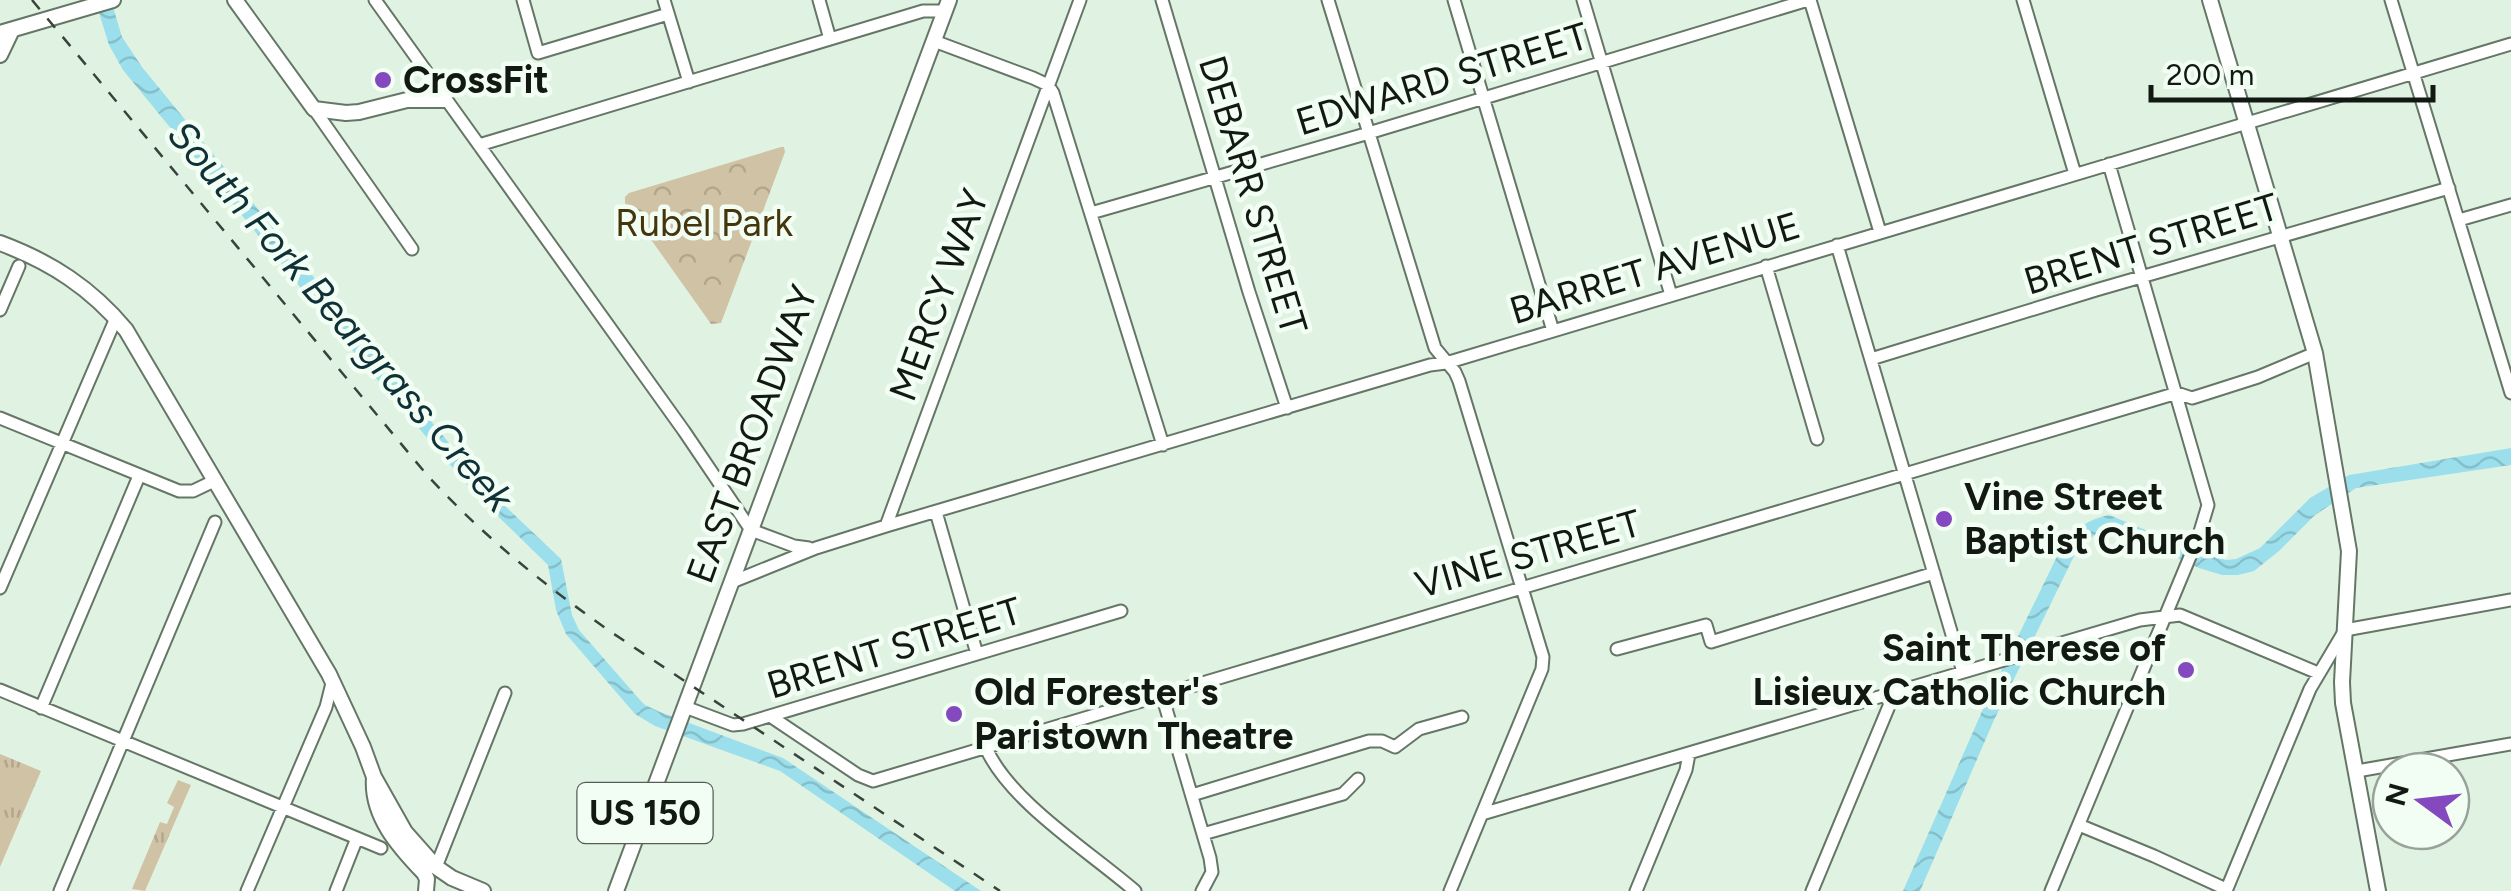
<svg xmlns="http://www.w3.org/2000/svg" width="2511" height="891" font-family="Figtree,sans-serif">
  <defs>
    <pattern id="grass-tufts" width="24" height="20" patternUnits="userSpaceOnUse" patternTransform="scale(2.5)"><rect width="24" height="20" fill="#d0c2a5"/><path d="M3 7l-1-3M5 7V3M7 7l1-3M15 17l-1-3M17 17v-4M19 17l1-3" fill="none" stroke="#b2a68d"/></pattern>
    <pattern id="park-crowns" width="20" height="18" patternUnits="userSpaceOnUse" patternTransform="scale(2.5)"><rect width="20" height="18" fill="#d0c2a5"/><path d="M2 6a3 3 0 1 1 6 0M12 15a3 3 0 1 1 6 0" fill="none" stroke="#b2a68d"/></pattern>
    <pattern id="water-waves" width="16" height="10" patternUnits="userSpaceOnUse" patternTransform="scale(2.5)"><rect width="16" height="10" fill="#9cdfec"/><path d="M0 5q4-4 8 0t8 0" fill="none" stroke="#85bfca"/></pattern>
  </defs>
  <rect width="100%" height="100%" fill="#e0f3e2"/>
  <path fill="url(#grass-tufts)" d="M 0,754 L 41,771 L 0,867 Z
    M 178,780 L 191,785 L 145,891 L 132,889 L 160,822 L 167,824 L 174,807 L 167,803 Z"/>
  <path fill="url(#park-crowns)" d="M 781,147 L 784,147 L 785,152 L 721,323 L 711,324 L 625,203 L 625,197 L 629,193 Z"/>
  <path fill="url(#water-waves)" d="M 95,0 L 111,0 L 122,37 L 142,67 L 485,487 L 561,559 L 572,615 L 579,630 L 640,700 L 645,705 L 660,712 L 783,758 L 981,891 L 955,891 L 780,771 L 655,726 L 635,714 L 566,634 L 556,610 L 548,565 L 476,495 L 352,350 L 123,70 L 109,45 Z
    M 2511,448 L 2511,465 L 2356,488 L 2315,515 L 2279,551 L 2254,571 L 2238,575 L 2222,575 L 2199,568 L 2117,530 C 2098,528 2089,539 2076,552 L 1994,720 L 1920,891 L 1903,891 L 1987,700 L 2063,544 C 2076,528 2089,519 2109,515 L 2204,554 L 2226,560 L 2236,559 L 2260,548 L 2310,498 L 2349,475 Z"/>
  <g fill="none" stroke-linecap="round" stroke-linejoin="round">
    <defs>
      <path id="minor" d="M 375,0 L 684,431 L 751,530 L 794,546 L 809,548
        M 523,0 L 538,53 L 668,14
        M 664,0 L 689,82
        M 819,0 L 830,39
        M 1162,0 L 1249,292 L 1287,408
        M 1328,0 L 1435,348 L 1455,372 L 1459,381 L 1543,657 L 1542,669 L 1450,891
        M 1454,0 L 1553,331
        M 1583,0 L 1671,295
        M 1810,0 L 1880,232
        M 2023,0 L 2075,174
        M 2391,0 L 2511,393
        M 934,41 L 1033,78 L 1048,85 L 1053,93 L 1163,445
        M 314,109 L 412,249
        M 479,145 L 923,11 L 945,11
        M 1091,213 L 1362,135 L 1808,0
        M 2459,220 L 2511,205
        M 1837,245 L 1963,672
        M 1766,266 L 1817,439
        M 0,310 L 19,266
        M 1871,359 L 2096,290 L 2449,188
        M 0,418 L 179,491 L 193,491 L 216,480
        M 936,512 L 977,654
        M 886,526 L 1080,0
        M 732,582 L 816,548 L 886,526 L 1430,365 L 1446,363 L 2511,44
        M 0,588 L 116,318
        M 1617,649 L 1706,625 L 1711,642 L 1934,573
        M 0,690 L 381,848
        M 1162,695 L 1210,858 L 1212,872 L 1202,891
        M 685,707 L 733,725 L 743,724 L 1121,611
        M 41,708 L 139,476
        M 770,716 L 858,775 L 873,781 L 2177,393 L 2192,398 L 2211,392 L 2258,377 L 2315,353
        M 986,748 C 1009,801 1090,852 1135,891
        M 2357,771 L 2511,744
        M 1192,795 L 1369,741 L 1382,741 L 1395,747 L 1419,729 L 1462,717
        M 1482,814 L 2140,620 L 2180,615 L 2318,673
        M 2079,825 L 2154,856 L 2226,889
        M 1203,834 L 1343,794 L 1358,779
        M 436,867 L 505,693
        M 60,891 L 215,522
        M 247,891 L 326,707 L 332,683
        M 336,891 L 357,838
        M 1636,891 L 1686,770 L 1689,754
        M 1812,891 L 1894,694
        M 2051,891 L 2199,535 L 2208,505 L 2109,164
        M 2226,891 L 2310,689 L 2345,630 L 2511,600"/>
      <path id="major" d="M 235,0 L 314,109 L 346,113 L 359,112 L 407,100 L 445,100
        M 2210,0 L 2315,353 L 2349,551 L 2342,682 L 2343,703 L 2378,891
        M 0,33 L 113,0
        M 0,55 L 12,30
        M 0,243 C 51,262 91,288 126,330 L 329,674 L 363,747 L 374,777 L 405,832 L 436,867 L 452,878 L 483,891
        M 374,778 C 371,816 399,847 424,873 L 427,879 L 426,891
        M 616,891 L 949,0"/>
    </defs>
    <use href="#minor" stroke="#657667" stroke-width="15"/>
    <use href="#major" stroke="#657667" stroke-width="18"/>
    <use href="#minor" stroke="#fff" stroke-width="11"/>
    <use href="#major" stroke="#fff" stroke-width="14"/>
    <path stroke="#3a433b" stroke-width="2.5" stroke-dasharray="12 12" stroke-linecap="butt" d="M 32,0 L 427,475 C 484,537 543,584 611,632 L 1000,891"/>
  </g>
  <g fill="#8449bf" stroke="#f2fef3" stroke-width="4">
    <circle cx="383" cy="80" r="10"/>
    <circle cx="1944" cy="519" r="10"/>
    <circle cx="2186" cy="670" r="10"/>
    <circle cx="954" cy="714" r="10"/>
  </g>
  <g text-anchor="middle" stroke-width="9" stroke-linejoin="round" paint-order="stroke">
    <rect fill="#f2fef3" stroke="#555e56" stroke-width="2.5" x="577.5" y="783" width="135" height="60" rx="8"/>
    <g font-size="35" font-weight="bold" fill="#121913">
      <text x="645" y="825">US 150</text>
    </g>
    <g font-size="38" fill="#121913" stroke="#f2fef3">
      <text transform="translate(1442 79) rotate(-17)" y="13">EDWARD STREET</text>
      <text transform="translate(1253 195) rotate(73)" y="13">DEBARR STREET</text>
      <text transform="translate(2151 244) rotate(-17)" y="13">BRENT STREET</text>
      <text transform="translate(1655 268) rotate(-17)" y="13">BARRET AVENUE</text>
      <text transform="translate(939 295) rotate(-70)" y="13">MERCY WAY</text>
      <text transform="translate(752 434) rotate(-70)" y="13">EAST BROADWAY</text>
      <text transform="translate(1528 554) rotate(-16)" y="13">VINE STREET</text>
      <text transform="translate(894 648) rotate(-17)" y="13">BRENT STREET</text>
    </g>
    <g font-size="38" font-weight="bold" fill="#121913" stroke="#f2fef3" text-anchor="start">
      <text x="403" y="93">CrossFit</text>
      <text x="1964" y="510">Vine Street<tspan x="1964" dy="44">Baptist Church</tspan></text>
      <text x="2166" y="661" text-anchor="end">Saint Therese of<tspan x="2166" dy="44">Lisieux Catholic Church</tspan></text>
      <text x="974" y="705">Old Forester's<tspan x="974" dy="44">Paristown Theatre</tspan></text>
    </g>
    <g font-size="38" fill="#45350d" stroke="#f2fef3">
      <text x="704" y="236">Rubel Park</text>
    </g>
    <g font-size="40" font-style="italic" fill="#0e3036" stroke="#f2fef3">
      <text transform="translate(341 316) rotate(49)" y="14">South Fork Beargrass Creek</text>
    </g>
  </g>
  <g transform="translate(2421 801) rotate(285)"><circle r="48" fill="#f2fef3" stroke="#98a299" stroke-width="2.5"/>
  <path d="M0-8L18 38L0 25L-18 38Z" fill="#8449bf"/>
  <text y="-15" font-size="28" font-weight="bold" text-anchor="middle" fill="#121913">N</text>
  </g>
  <path d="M2151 85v15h282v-15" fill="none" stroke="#121913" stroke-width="5"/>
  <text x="2166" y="85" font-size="30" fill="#121913" stroke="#f2fef3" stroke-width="8" paint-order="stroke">200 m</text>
</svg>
